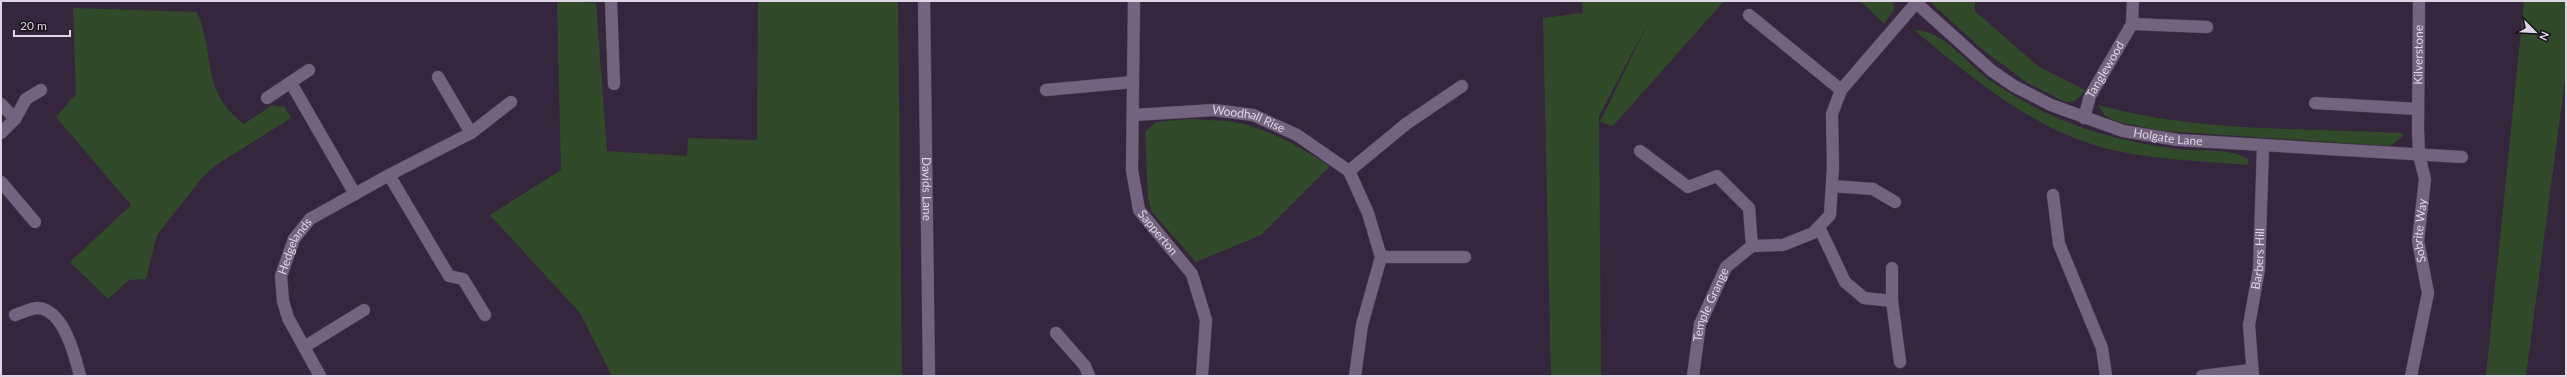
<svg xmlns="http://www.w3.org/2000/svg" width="2567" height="377" font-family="Lato,sans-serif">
  <rect width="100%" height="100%" fill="#35263d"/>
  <path fill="#314a29" d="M 557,1 L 596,3 L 607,151 L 687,156 L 688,138 L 757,140 L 758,1 L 898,1 L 902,376 L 612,376 L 580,313 L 490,215 L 561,170 Z
    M 1582,1 L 1724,1 L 1613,126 L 1600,122 L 1650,19 L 1599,116 L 1601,376 L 1551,376 L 1543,18 L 1583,13 Z
    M 1860,1 L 1893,1 L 1894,10 L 1884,24 Z
    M 1929,1 L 1975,1 L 1975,11 L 2039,67 L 2085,90 C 2080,98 2074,103 2065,102 L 2026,82 L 1983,50 Z
    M 2524,1 L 2566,1 L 2566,71 L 2526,376 L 2486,376 Z
    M 73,8 L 197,12 C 216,55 199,89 244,124 L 272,105 L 285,107 L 291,118 L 216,165 L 201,179 L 157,235 L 146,279 L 129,280 L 108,299 L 70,262 L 131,205 L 56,117 L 76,94 Z
    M 1914,30 C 1944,30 1965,62 1988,79 C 2006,91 2026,103 2046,113 C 2086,132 2132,143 2177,149 C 2200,152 2228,147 2248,159 L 2248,165 C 2203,161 2157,160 2112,150 C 2036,132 1973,79 1914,30 Z
    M 2098,105 C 2195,132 2301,128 2401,133 L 2404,135 L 2390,146 L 2164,131 L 2118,122 L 2105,116 Z
    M 1188,119 C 1201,120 1215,120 1228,121 C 1265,126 1299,147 1330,166 L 1261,235 L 1196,262 L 1151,211 L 1148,198 L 1145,132 L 1156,122 Z"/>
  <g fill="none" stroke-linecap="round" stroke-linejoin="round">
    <defs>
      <g id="minor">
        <path d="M 611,1 L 614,84"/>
        <path id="s1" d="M 924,1 L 929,376"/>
        <path id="s2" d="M 1134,1 L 1132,170 L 1139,210 L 1192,274 L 1206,320 L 1202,376"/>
        <path id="s3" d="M 1914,1 L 1992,71 L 2014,86 L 2051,105 L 2123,131 L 2178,140 L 2462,157"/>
        <path d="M 1749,15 L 1841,90"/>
        <path d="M 2132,24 L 2207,27"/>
        <path d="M 438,77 L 471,133"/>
        <path d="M 291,83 L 355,194"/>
        <path d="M 1046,90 L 1133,82"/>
        <path d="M 267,98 L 309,70"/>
        <path d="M 2315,103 L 2418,109"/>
        <path d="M 1,104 L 15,119"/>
        <path id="s4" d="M 1134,115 L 1214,110 L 1253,115 L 1297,135 L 1349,171 L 1368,213 L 1381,257 L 1362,325 L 1355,376"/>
        <path id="s5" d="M 2084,118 L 2090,96 L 2132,24 L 2133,1"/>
        <path d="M 1,133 L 15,119 L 26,99 L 41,90"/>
        <path d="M 1640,151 L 1688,187 L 1717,176 L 1749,208 L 1752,246"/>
        <path d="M 1349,171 L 1406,124 L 1462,86"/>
        <path d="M 389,175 L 449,276 L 463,279 L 485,315"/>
        <path d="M 1,182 L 35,222"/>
        <path d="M 1832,186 L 1873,189 L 1895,202"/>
        <path d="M 2053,195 L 2059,244 L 2102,348 L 2106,376"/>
        <path d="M 1819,227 L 1845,282 L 1864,298 L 1892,301"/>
        <path d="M 1381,257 L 1465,257"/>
        <path d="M 1892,268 L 1892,301 L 1900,362"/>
        <path d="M 15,315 C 21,313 32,308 38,308 C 64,310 75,356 80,376"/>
        <path d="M 1056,333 L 1085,366 L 1089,376"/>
        <path d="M 304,347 L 364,310"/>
        <path id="s6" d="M 320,376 L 288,318 L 283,301 L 281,276 L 294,239 L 310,219 L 389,175 L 471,133 L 511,102"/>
        <path id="s7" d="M 1693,376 L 1700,324 L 1726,267 L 1752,246 L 1783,245 L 1813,233 L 1830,215 L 1833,167 L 1832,114 L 1841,90 L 1916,3"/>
        <path d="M 2202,376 L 2251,370"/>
        <path id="s8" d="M 2253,376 L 2249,325 L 2259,269 L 2263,146"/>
        <path id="s9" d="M 2411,376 L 2428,293 L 2418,241 L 2425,179 L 2419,155 L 2418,130 L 2419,1"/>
      </g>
    </defs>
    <use href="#minor" stroke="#4f4256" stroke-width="13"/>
    <use href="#minor" stroke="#74637e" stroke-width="12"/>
  </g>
  <g text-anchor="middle" stroke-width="3.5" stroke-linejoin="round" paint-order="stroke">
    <g font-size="12" fill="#dfd6e5" stroke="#18121c">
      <text dy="4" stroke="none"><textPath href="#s9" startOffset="325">Kilverstone</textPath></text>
      <text dy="4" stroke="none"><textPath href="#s5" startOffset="53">Tanglewood</textPath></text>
      <text dy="4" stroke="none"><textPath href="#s4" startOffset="116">Woodhall Rise</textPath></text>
      <text dy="4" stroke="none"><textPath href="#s3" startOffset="295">Holgate Lane</textPath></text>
      <text dy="4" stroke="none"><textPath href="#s1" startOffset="188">Davids Lane</textPath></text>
      <text dy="4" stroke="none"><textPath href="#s9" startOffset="148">Sobrite Way</textPath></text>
      <text dy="4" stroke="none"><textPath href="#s2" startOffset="239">Sapperton</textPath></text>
      <text dy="4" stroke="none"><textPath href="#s6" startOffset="142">Hedgelands</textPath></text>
      <text dy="4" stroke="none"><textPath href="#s8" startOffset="118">Barbers Hill</textPath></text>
      <text dy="4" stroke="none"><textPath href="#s7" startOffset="74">Temple Grange</textPath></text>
    </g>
  </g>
  <rect width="2567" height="377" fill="none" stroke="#dfd6e5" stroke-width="4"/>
  <g transform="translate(2535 32) rotate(114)" stroke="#18121c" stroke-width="3" paint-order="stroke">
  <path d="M0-3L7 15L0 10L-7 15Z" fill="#dfd6e5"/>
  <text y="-6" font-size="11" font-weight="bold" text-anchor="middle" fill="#dfd6e5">N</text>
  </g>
  <path d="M14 30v6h56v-6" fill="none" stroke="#dfd6e5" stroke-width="2"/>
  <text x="20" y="30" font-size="12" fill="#dfd6e5" stroke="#18121c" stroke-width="3" paint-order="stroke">20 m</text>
</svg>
